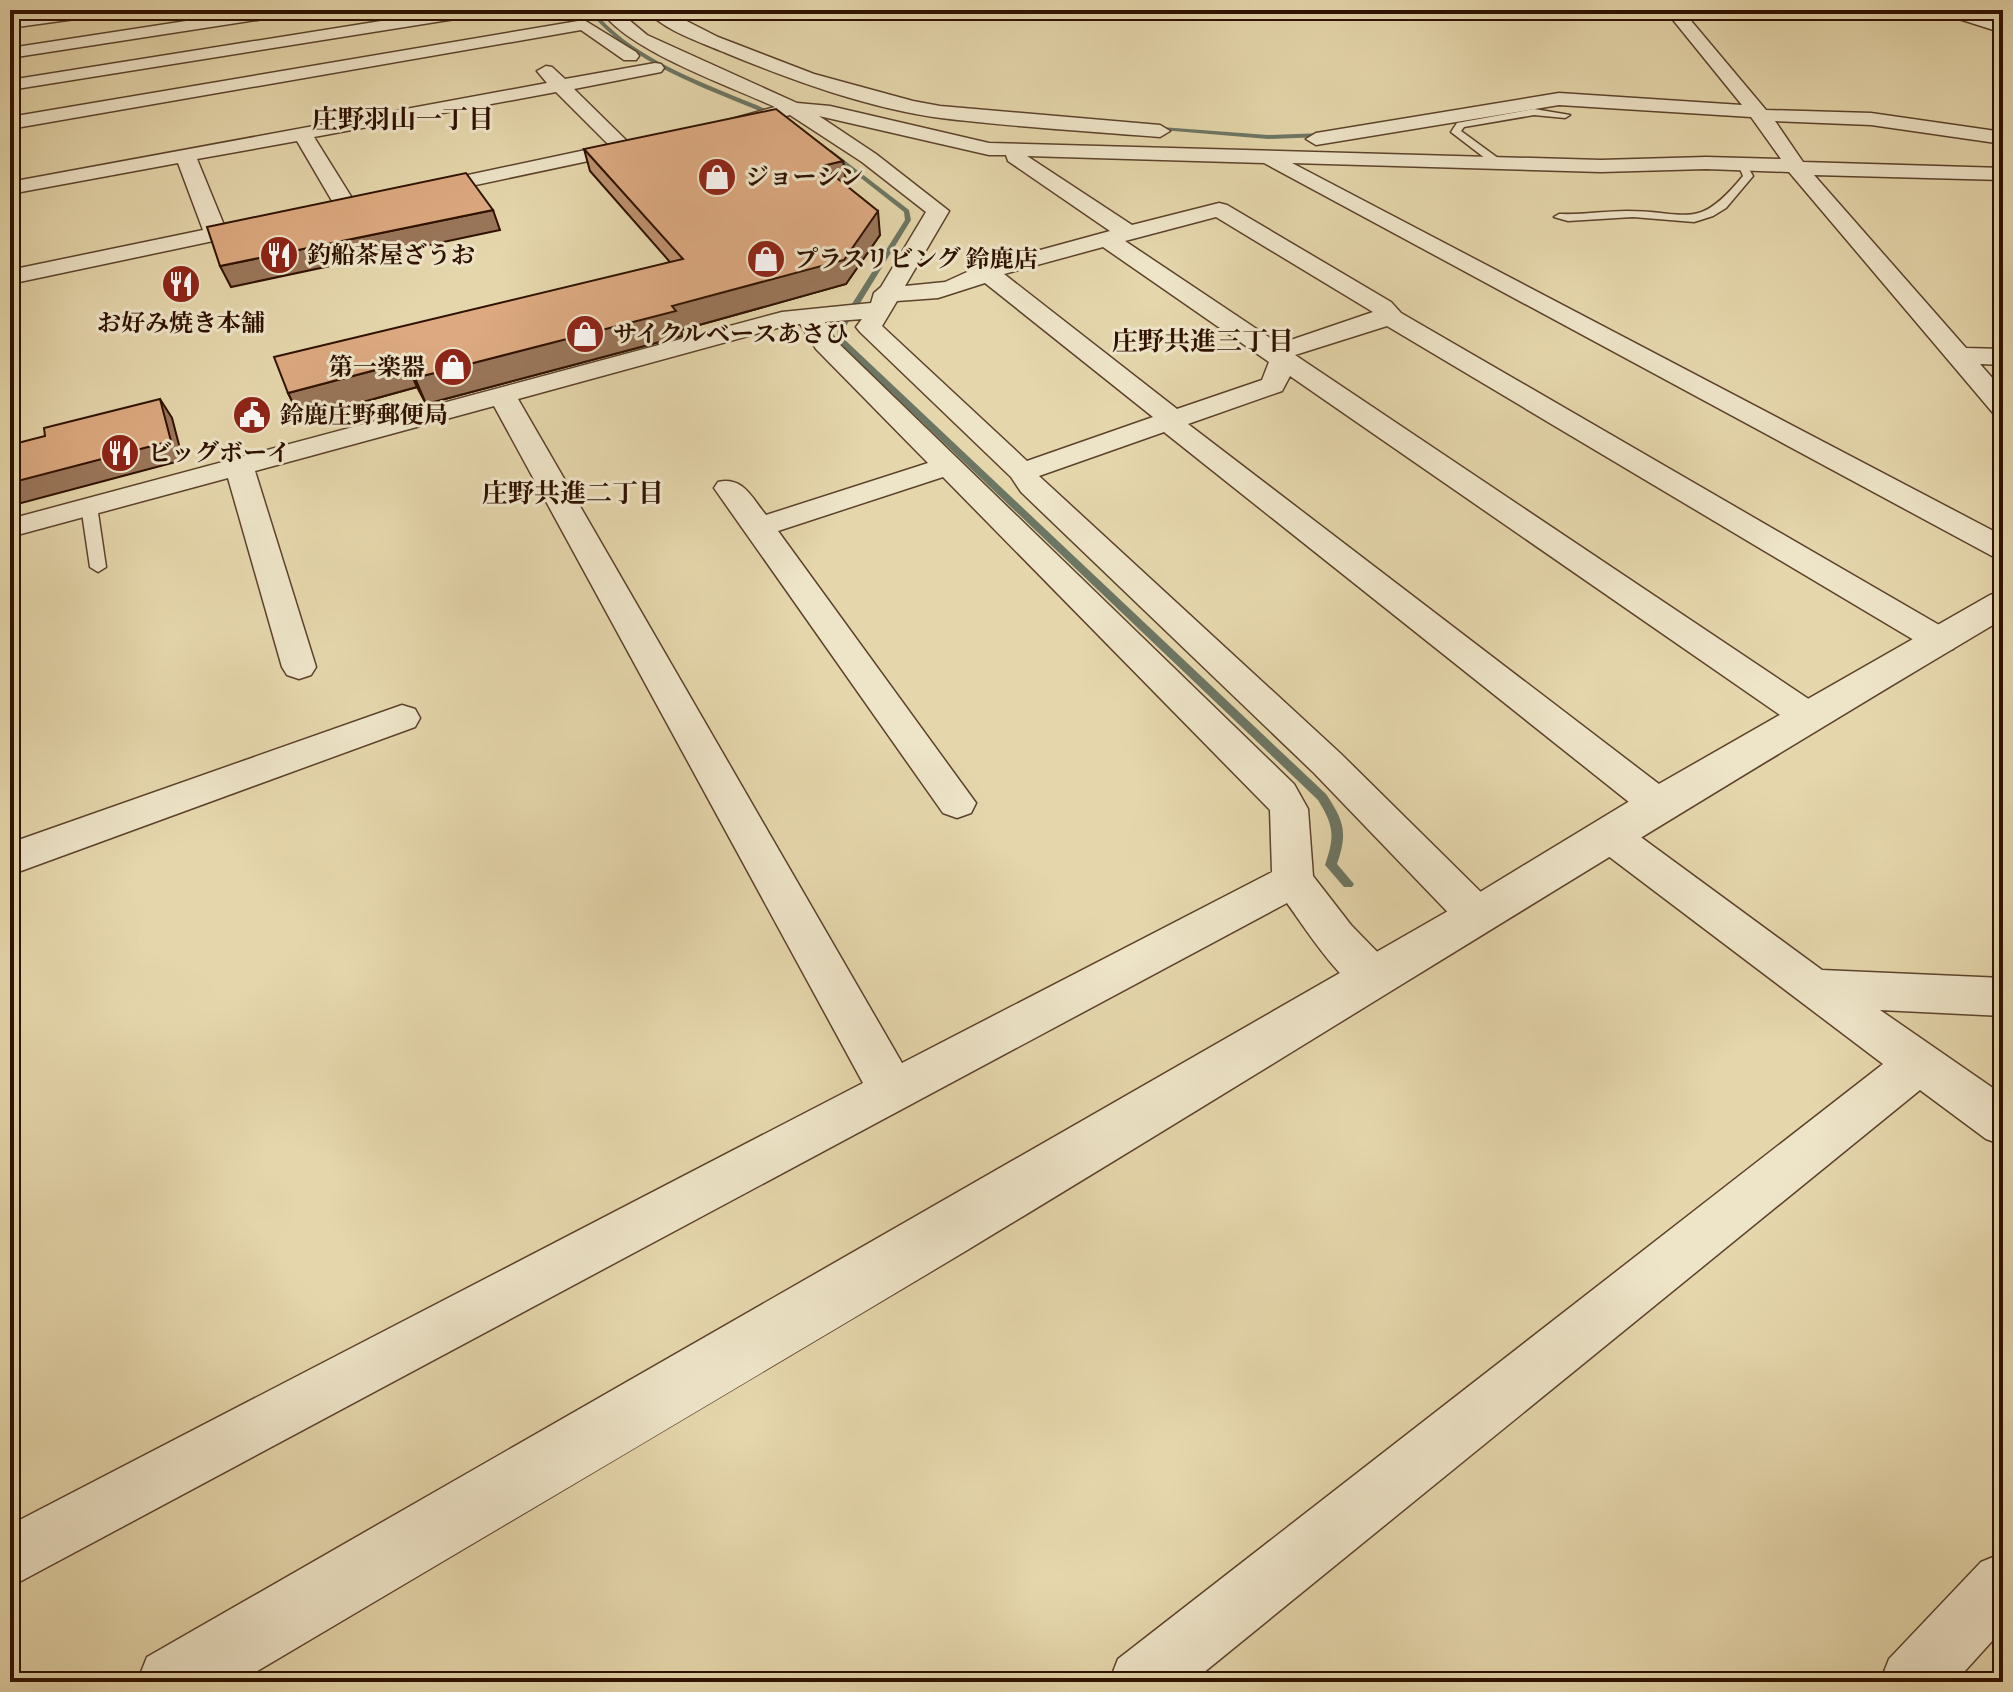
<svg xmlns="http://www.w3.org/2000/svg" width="2013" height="1692" font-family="'IM FELL Double Pica','Noto Serif JP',serif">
  <rect width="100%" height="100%" fill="#e5d6ab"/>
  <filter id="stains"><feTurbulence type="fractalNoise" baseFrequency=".0025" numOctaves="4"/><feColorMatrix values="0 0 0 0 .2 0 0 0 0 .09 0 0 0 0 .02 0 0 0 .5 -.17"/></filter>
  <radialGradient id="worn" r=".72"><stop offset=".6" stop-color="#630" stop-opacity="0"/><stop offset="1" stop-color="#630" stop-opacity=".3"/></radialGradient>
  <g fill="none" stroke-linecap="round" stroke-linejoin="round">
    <path fill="#6c7664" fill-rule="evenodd" d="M 588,10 L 593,10 C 628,53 684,75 734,96 C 749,102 765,108 779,116 L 774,117 C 711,90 631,65 588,10 Z
      M 1148,126 L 1268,135 L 1323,133 L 1326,135 L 1323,137 L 1268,139 L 1150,129 Z
      M 831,150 L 909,210 L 911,220 L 846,326 L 844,339 L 1326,794 C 1344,821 1348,832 1337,864 L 1354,884 L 1352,887 L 1344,887 L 1325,865 C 1335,836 1334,826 1318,800 L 837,341 L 838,326 L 905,220 L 904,212 L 829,153 Z"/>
    <defs>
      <path id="service" d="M 1534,109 L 1570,115 L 1565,118 L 1534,115 L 1464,127 L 1461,131 L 1502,161 L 1502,165 L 1494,165 L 1451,132 L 1457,123 Z
        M 1737,162 L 1745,162 L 1753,176 L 1726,208 L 1713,216 L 1694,222 L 1633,217 L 1568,221 L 1554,217 L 1559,214 C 1582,215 1604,211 1627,211 C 1689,211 1697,232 1743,176 Z
        M 89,501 L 97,506 L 106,567 L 98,572 L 90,567 L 81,506 Z"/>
      <path id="minor" d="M 69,10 L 112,10 L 104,15 L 10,28 L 10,18 Z
        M 258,10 L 297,10 L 289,15 L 10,58 L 10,48 Z
        M 450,10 L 488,10 L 480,15 L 10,90 L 10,80 Z
        M 601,10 L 617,10 L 647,35 L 797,103 L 830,106 L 989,143 L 1601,160 L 1706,157 L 1781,159 L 1751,117 L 1559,105 L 1316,145 L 1306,139 L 1316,133 L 1559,93 L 1742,105 L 1665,10 L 1682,10 L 1766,110 L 1871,113 L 2003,132 L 2003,144 L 1871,125 L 1775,121 L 1803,162 L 2003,168 L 2003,180 L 1814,175 L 1966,348 L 2003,349 L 2003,365 L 1980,364 L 2003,390 L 2003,415 L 1993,413 L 1789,172 L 1706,169 L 1601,172 L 1292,163 L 2003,536 L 2003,559 L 1992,556 L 1264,163 L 1027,156 L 1132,225 L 1219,203 L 1227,205 L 1391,302 L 1401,313 L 1953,633 L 1958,641 L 1953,649 L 1941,652 L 1929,649 L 1387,326 L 1295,355 L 1822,708 L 1827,717 L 1822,726 L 1809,730 L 1796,726 L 1290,376 L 1282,391 L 1188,424 L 1672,794 L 1677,804 L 1672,814 L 1658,819 L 1644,814 L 1164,432 L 1039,476 L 1340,753 L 1493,904 L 1499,916 L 1493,928 L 1478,933 L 1463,928 L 1314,773 L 1021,492 L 1011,477 L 860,332 L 856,327 L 862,319 L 825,322 L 835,340 L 1294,784 L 1308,809 L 1313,876 L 1351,925 L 1389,964 L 1396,977 L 1389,990 C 1384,992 1377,996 1371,995 C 1345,991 1303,925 1287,903 L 10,1587 L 10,1525 L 863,1083 L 494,406 L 255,471 L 316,667 L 311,675 L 299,679 L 287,675 L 282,667 L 228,478 L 10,537 L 10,519 L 782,312 L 871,303 L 874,293 L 881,287 L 926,212 L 862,162 L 790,115 L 728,132 L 721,130 L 718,126 L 721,122 L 775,107 C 730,86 626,50 601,10 ZM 819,116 L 989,155 L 1006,155 L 1008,161 L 1110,231 L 978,267 L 945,282 L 905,286 L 949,211 L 876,154 ZM 1216,217 L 1373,312 L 1279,344 L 1125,241 ZM 1103,247 L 1269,362 L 1262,380 L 1177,409 L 1004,274 ZM 985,283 L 1153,417 L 1027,461 L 882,326 L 897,301 L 938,298 ZM 792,324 L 800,324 L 816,349 L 928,463 L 766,515 C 752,498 743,476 718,482 L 714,488 L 943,813 L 957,818 L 971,813 L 976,803 L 778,531 L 943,477 L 1270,810 L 1272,872 L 902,1063 L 518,399 Z
        M 646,10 L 665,10 L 718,37 L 814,74 L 913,101 L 940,106 L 1160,125 L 1170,131 L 1160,137 C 1087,131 1014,127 941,118 C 868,108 794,81 726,53 C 700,42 665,31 646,10 Z
        M 1938,10 L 1962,10 L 2003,23 L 2003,33 L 1940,13 Z
        M 584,20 L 636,52 L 639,56 L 636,60 L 624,60 L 581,30 L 10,129 L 10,117 Z
        M 655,63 L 661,64 L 664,68 L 661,72 L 574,89 L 627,141 L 645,141 L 648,145 L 645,149 L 419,197 L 412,195 L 408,191 L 412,187 L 609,145 L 556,92 L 314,137 L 357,206 L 346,212 L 335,206 L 297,141 L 197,159 L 224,225 L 262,217 L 270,219 L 273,224 L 270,229 L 10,284 L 10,270 L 203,230 L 178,163 L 10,194 L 10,182 L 547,83 L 537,71 L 546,66 L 552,67 L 565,79 Z
        M 402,705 L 415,709 L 420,718 L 415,727 L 10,875 L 10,843 Z
        M 1609,820 L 1623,824 L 1822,970 L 2003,978 L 2003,1016 L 1880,1010 L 2003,1095 L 2003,1145 L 1986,1139 L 1920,1090 L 1192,1682 L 1109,1682 L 1118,1659 L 1883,1064 L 1595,846 L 1589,835 L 1595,824 Z
        M 2003,1553 L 2003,1629 L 1955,1682 L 1880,1682 L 1889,1659 L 1981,1562 Z"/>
      <path id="tertiary" d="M 2003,591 L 2003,619 C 1656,825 1315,1040 969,1249 C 726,1395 482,1538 239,1682 L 137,1682 L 147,1657 L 1462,903 L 1643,793 L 1990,595 Z"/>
    </defs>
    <use href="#service" stroke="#5c422b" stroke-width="3"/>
    <use href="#minor" stroke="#5c422b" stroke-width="3"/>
    <use href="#tertiary" stroke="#5c422b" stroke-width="3"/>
    <use href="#service" fill="#eee4c8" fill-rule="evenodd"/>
    <use href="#minor" fill="#eee4c8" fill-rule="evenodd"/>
    <use href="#tertiary" fill="#eee4c8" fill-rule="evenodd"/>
  </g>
  <path fill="#bd916e" stroke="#2e1100" stroke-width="2" d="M 584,149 L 843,161 L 846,183 L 844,184 L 880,235 L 846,284 L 681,330 L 682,336 L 426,404 L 417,387 L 301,419 L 288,393 L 670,262 L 590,171 Z"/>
  <path fill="#9a765a" stroke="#2e1100" stroke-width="2" d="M 843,161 L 846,183 L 824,188 L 822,166 Z
    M 493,210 L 500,230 L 231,287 L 220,266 Z
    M 878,211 L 880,235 L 846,284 L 681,330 L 682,336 L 426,404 L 415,378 L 672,306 Z
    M 406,362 L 417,387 L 301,419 L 288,393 Z
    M 160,399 L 172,418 L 183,460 L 10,506 L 10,483 Z"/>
  <path fill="#dca980" stroke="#2e1100" stroke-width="2" d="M 776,109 L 843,161 L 822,166 L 878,211 L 844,260 L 672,306 L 676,311 L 415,378 L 406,362 L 288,393 L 274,357 L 683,259 L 584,149 Z
    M 466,173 L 493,210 L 220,266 L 207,227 Z
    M 160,399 L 171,441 L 10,483 L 10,445 L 45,436 L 44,428 Z"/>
  <defs>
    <symbol id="shop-disc" viewBox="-11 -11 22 22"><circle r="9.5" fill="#8f2418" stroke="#eee4c8"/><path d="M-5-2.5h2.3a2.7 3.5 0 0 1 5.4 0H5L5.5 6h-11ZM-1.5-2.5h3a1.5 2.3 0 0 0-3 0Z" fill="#fff"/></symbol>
    <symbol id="restaurant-disc" viewBox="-11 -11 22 22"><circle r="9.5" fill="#8f2418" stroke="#eee4c8"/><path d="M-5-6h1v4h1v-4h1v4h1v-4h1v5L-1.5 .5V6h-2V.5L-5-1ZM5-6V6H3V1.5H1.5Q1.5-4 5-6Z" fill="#fff"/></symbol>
    <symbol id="civic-disc" viewBox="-11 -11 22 22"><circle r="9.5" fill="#8f2418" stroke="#eee4c8"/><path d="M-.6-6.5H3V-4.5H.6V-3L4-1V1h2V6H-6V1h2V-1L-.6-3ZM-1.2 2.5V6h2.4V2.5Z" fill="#fff"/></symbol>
  </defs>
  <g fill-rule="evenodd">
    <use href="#shop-disc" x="695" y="155" width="44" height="44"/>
    <use href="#restaurant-disc" x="257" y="233" width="44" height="44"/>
    <use href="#shop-disc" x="744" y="237" width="44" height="44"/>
    <use href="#restaurant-disc" x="159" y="262" width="44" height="44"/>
    <use href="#shop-disc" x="563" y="312" width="44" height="44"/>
    <use href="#shop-disc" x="431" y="345" width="44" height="44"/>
    <use href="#civic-disc" x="230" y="393" width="44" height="44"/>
    <use href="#restaurant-disc" x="98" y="431" width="44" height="44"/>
  </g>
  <g text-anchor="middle" stroke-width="6" stroke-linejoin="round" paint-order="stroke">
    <g font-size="24" font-weight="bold" fill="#2e1100" stroke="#eee4c8" text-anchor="start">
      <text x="745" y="185">ジョーシン</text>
      <text x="307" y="263">釣船茶屋ざうお</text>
      <text x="794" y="267">プラスリビング 鈴鹿店</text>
      <text x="181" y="331" text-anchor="middle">お好み焼き本舗</text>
      <text x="613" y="342">サイクルベースあさひ</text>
      <text x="425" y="375" text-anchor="end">第一楽器</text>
      <text x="280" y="423">鈴鹿庄野郵便局</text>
      <text x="148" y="461">ビッグボーイ</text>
    </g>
    <g font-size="26" font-weight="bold" fill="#2e1100" stroke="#eee4c8">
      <text x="403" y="128">庄野羽山一丁目</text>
      <text x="1203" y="350">庄野共進三丁目</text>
      <text x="573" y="502">庄野共進二丁目</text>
    </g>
  </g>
  <rect width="2013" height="1692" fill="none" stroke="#e5d6ab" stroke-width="40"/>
  <rect x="12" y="12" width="1989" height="1668" fill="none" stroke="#2e1100" stroke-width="4"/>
  <rect x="20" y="20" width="1973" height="1652" fill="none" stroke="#2e1100" stroke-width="2"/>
  <rect width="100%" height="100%" filter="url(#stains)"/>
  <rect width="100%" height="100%" fill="url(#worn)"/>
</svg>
